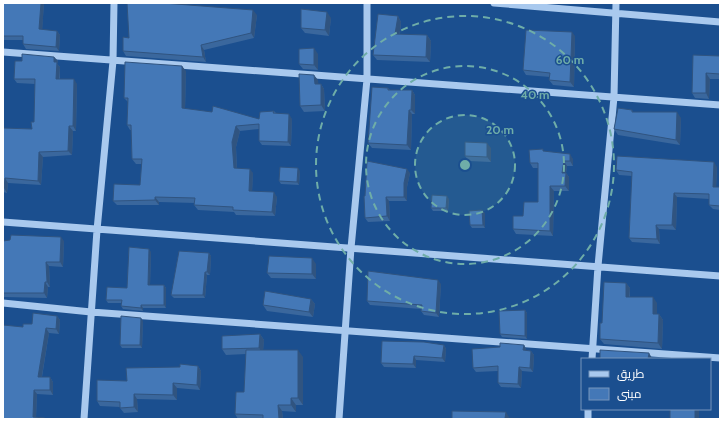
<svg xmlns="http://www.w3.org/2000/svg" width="723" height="422" font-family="Cabin,Cairo,sans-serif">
  <rect width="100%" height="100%" fill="#1b4f8f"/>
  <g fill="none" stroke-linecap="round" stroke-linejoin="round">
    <path stroke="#a9c9ee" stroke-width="7" d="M 494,3 L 720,22
      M 3,52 L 720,105
      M 3,222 L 720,276
      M 3,303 L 91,312 L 720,358
      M 592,359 L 598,266 L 614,97 L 616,3
      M 84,419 L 97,230 L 113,61 L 114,3
      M 339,419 L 351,248 L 367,79 L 367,3
      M 588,419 L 588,409"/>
  </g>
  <path fill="#3a679d" d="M 3,3 L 44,3 L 42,30 L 57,31 L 60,35 L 59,51 L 26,49 L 23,44 L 23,40 L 3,40 Z
    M 257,15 L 254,38 L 204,50 L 206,62 L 126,56 L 123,51 L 129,38 Z
    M 398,16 L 401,22 L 400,34 L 427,35 L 431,41 L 430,62 L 377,60 L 373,55 Z
    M 331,18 L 329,36 L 305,33 L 301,28 Z
    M 575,36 L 574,87 L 553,85 L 549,80 L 550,77 L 526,75 L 523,70 Z
    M 318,54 L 318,70 L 303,69 L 299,64 Z
    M 720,56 L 720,79 L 710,79 L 709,99 L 695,98 L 692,93 Z
    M 54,57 L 58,61 L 57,64 L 60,67 L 60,79 L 77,84 L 76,131 L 73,131 L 72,155 L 43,157 L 41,185 L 8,183 L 7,193 L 3,192 L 3,128 L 32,129 L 34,122 L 35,84 L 17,83 L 14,79 L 22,61 Z
    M 186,71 L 185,109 L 259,119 L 274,111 L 276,113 L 292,119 L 291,146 L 262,145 L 259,141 L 259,129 L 240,131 L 236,147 L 237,168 L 253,173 L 252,191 L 277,197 L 275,216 L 236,215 L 234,212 L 198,210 L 194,205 L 195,203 L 159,202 L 159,205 L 117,205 L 113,201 L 140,185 L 142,164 L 136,164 L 132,159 L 131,130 L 130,130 L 127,125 L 128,102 L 124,98 Z
    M 318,80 L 318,84 L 321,84 L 324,89 L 325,111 L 304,112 L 300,106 Z
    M 388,88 L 390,90 L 412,90 L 415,95 L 415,114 L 412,114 L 411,150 L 372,148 L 368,143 Z
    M 632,110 L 633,112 L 681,118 L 680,145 L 618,135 L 614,129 Z
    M 491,148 L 491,162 L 469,161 L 465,156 Z
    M 544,151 L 573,159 L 573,166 L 567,166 L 566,173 L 569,177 L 569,191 L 554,191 L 553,236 L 516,234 L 513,229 L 523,216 L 538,202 L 538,168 L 533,168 L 530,163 Z
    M 717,167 L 716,187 L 720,187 L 720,210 L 713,209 L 709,205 L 709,199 L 677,197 L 676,230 L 659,229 L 660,244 L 632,242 L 629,238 L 632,176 L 619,175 L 616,170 Z
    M 300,171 L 299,185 L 281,184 L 279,181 Z
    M 410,173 L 407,187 L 407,201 L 389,201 L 390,221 L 368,222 L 365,218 L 365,196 Z
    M 449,199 L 448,211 L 433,211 L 431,208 Z
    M 485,213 L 485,228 L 472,228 L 470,225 Z
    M 3,241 L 64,241 L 63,267 L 49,266 L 50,287 L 48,287 L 47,298 L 4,297 L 3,295 Z
    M 151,252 L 150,285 L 164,285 L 166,288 L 166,308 L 143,308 L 143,311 L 123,309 L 121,306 L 121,303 L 108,303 L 106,300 L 127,288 Z
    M 209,253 L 211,256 L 210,275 L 207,275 L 205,298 L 174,298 L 171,295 Z
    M 316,264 L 316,279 L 271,278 L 267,273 Z
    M 626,283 L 630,288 L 630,297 L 657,303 L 657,314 L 659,314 L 663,320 L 662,349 L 604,344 L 600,339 L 602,323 Z
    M 441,284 L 439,317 L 424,315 L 421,311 L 421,309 L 370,305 L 367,301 Z
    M 311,299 L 315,304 L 313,317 L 267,311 L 263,305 Z
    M 525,310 L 527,313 L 527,339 L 502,337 L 500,334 Z
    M 57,316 L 60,320 L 59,334 L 49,333 L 42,377 L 50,377 L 53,382 L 53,395 L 37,394 L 36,417 L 45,418 L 46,419 L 3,419 L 23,327 L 32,324 Z
    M 143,321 L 142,348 L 122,348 L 120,345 Z
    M 260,334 L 264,340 L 263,350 L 303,357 L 303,405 L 296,405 L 296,412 L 282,411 L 283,419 L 238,419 L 235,414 L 244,392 L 246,354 L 226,355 L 222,349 Z
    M 444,345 L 446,349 L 445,362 L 416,360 L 416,368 L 384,367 L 381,363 Z
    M 524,345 L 526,349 L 526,351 L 531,351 L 534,355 L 533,372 L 522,371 L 521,388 L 501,387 L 498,383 L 498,371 L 476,372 L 473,368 L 500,347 Z
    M 198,366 L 201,371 L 200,390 L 177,388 L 177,400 L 137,399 L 138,412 L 124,413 L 120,408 L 120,407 L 100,406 L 97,401 L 127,381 L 180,367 Z"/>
  <path fill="#305480" d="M 41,3 L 44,3 L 42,34 L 39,29 Z
    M 253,10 L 257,15 L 254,38 L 251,33 Z
    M 327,12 L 331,18 L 329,36 L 325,30 Z
    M 398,16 L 401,22 L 399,39 L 395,34 Z
    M 57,31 L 60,35 L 59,51 L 56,47 Z
    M 572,32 L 575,36 L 574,87 L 570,82 Z
    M 427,35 L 431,41 L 430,62 L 426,57 Z
    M 201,45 L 204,50 L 206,62 L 203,57 Z
    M 314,48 L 318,54 L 318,70 L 314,65 Z
    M 54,57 L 58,61 L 57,64 L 60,67 L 59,83 L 56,79 L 54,62 Z
    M 182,66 L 186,71 L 185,113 L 182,108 Z
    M 706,73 L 710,79 L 709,99 L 706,93 Z
    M 314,75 L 318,80 L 319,89 L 315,84 Z
    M 74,79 L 77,84 L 76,131 L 73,126 Z
    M 321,84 L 324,89 L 325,111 L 321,105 Z
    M 412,90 L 415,95 L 415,114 L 411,110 Z
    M 409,110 L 412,114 L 411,150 L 407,145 Z
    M 677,112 L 681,118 L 680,145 L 676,140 Z
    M 289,114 L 292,119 L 291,146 L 288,142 Z
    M 69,126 L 73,131 L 72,155 L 68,151 Z
    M 236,126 L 240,131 L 236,147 L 237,172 L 234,168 L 232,142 Z
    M 487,143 L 491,148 L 491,162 L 487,157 Z
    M 39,152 L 43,157 L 41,185 L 38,181 Z
    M 570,154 L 573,159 L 573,166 L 570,161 Z
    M 564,161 L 567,166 L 566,173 L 569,177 L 569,191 L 565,186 L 562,173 Z
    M 714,162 L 717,167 L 716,191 L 713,187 Z
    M 298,168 L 300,171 L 299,185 L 297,182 Z
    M 250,169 L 253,173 L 252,196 L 249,191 Z
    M 407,169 L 410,173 L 407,187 L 407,201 L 404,197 L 404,183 Z
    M 5,178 L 8,183 L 7,193 L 4,188 Z
    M 550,186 L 554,191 L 553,236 L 550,231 Z
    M 274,192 L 277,197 L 275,216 L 272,212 Z
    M 674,193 L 677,197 L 676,230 L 672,225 Z
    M 447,196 L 449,199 L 448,211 L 446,208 Z
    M 155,197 L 159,202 L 159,205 L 155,200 Z
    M 386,197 L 389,201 L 390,221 L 387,216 Z
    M 482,210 L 485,213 L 485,228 L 483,225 Z
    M 656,225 L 659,229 L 660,244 L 657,239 Z
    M 61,237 L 64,241 L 63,267 L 60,262 Z
    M 149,249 L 151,252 L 150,288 L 148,285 Z
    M 209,253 L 211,256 L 210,275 L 207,272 Z
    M 312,258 L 316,264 L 316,279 L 312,274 Z
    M 46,262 L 49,266 L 50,287 L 47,282 Z
    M 205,272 L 207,275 L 205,298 L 203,295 Z
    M 438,280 L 441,284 L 439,317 L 436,313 Z
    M 45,282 L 48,287 L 47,298 L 44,293 Z
    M 626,283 L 630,288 L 629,302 L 626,297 Z
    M 164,285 L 166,288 L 166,308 L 164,305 Z
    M 653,297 L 657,303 L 657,319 L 653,314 Z
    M 311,299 L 315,304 L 313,317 L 309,312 Z
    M 141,305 L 143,308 L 143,311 L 141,308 Z
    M 525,310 L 527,313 L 527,339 L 525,336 Z
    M 659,314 L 663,320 L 662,349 L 658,343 Z
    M 57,316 L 60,320 L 59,334 L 56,329 Z
    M 141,318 L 143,321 L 142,348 L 140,345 Z
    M 46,328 L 49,333 L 41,381 L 38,377 Z
    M 260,334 L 264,340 L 263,354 L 259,348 Z
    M 444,345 L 446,349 L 445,362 L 442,358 Z
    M 524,345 L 526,349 L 526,354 L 523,350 Z
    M 298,350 L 303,357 L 303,405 L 298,398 Z
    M 531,351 L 534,355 L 533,372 L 530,368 Z
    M 649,353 L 652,358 L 652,359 L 648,359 Z
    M 414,356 L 416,360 L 416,368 L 413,364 Z
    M 198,366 L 201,371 L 200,390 L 197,385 Z
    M 519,367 L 522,371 L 521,388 L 518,384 Z
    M 50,377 L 53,382 L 53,395 L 50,390 Z
    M 173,383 L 177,388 L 177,400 L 173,395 Z
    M 34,390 L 37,394 L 36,419 L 33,417 Z
    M 134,394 L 137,399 L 138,412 L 134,407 Z
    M 291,398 L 296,405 L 296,412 L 291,405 Z
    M 278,405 L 282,411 L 283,419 L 279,419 Z
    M 695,409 L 699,409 L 699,419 L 695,419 Z
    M 506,412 L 509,417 L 509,419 L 505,418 Z"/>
  <path fill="#4478b7" stroke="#305480" d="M 3,3 L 41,3 L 39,29 L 57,31 L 56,47 L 23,44 L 23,36 L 3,36 Z
    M 127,3 L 163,3 L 253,10 L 251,33 L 201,45 L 203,57 L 123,51 L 123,37 L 129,38 Z
    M 301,9 L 327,12 L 325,30 L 301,28 Z
    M 378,14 L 398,16 L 395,34 L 427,35 L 426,57 L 373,55 Z
    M 526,30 L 572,32 L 570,82 L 549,80 L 550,73 L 523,70 Z
    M 314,48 L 314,65 L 299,64 L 299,49 Z
    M 22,54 L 54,57 L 54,62 L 57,62 L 56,79 L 74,79 L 73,126 L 69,126 L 68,151 L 39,152 L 38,181 L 5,178 L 4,188 L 3,188 L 3,128 L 32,129 L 31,122 L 34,122 L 35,79 L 14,79 L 15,61 L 22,61 Z
    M 693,55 L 720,56 L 720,74 L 706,73 L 706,93 L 692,93 Z
    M 125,62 L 182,66 L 182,108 L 212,112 L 213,106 L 259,119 L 260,112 L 274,111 L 273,113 L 289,114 L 288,142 L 259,141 L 259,124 L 236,126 L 232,142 L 234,168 L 250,169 L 249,191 L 274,192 L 272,212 L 233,210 L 233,207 L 194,205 L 195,198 L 155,197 L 155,200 L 113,201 L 114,184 L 140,185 L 142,159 L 132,159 L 131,125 L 127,125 L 128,98 L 124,98 Z
    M 299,74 L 314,75 L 315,84 L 321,84 L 321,105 L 300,106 Z
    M 372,87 L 388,88 L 388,90 L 412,90 L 411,110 L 409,110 L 407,145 L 368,143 Z
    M 618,108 L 632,110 L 632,112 L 677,112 L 676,140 L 614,129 Z
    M 465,142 L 487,143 L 487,157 L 465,156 Z
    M 543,149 L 543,151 L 570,154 L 570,161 L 564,161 L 562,173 L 566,173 L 565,186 L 550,186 L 550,231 L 513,229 L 513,216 L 523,216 L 524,202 L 538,202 L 538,163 L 530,163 L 529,150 Z
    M 617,156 L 714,162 L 713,187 L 720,187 L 720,206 L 709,205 L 709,194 L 674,193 L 672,225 L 656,225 L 657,239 L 629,238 L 632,172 L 616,170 Z
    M 367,161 L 407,169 L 404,183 L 404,197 L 386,197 L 387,216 L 365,218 L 364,196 L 365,196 Z
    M 280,167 L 298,168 L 297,182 L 279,181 Z
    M 432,195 L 447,196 L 446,208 L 431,208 Z
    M 482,210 L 483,225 L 470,225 L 469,211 Z
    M 11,235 L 61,237 L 60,262 L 46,262 L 47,282 L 45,282 L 44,293 L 3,293 L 3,241 L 10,240 Z
    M 129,247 L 149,249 L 148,285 L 164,285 L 164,305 L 141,305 L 141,308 L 121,306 L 122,300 L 106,300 L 107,287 L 127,288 Z
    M 179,251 L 209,253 L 207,272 L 205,272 L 203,295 L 171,295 Z
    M 269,256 L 312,258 L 312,274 L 267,273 Z
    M 368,271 L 438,280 L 436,313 L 421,311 L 422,305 L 367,301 Z
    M 604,282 L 626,283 L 626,297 L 653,297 L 653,314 L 659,314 L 658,343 L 600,339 L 600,323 L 602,323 Z
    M 265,291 L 311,299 L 309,312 L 263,305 Z
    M 525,310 L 525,336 L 500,334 L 499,311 Z
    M 33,313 L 57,316 L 56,329 L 46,328 L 38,377 L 50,377 L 50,390 L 34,390 L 33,417 L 45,418 L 45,419 L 3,419 L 3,325 L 23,327 L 23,324 L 32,324 Z
    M 121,316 L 141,318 L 140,345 L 120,345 Z
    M 260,334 L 259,348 L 222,349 L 222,336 Z
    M 382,341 L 424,342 L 444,345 L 442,358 L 414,356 L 413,364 L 381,363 Z
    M 500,343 L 524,345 L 523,350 L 531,351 L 530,368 L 519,367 L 518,384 L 498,383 L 498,366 L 473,368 L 472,349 L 500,347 Z
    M 246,350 L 298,350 L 298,398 L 291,398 L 291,405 L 278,405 L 279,419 L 263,419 L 263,415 L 235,414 L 236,392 L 244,392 Z
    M 600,350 L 649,353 L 648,359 L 600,359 Z
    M 180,364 L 198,366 L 197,385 L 173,383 L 173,395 L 134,394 L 134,407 L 120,408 L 120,402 L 97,401 L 97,380 L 127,381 L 126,368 L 180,367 Z
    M 670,409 L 695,409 L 695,419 L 670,419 Z
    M 452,411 L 506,412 L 505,418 L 535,419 L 452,419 Z"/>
  <circle cx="465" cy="165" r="50" fill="#6fada8" fill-opacity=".12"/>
  <g fill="none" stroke="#6fada8" stroke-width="2" stroke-dasharray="7 5">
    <circle cx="465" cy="165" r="50"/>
    <circle cx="465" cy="165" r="99"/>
    <circle cx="465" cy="165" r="149"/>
  </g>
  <circle cx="465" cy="165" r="6" fill="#6fada8" stroke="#1b4f8f" stroke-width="2"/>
  <g font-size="12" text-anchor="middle" font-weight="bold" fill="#6fada8" stroke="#1b4f8f" stroke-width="3" stroke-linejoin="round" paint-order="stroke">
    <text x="570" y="64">60 m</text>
    <text x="535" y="99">40 m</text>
    <text x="500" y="134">20 m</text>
  </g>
  <rect width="723" height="422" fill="none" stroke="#ffffff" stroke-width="8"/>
  <rect x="581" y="358" width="130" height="52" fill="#1b4f8f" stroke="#7695bc"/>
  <rect x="589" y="371" width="20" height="6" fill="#a9c9ee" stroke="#7695bc"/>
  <text x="617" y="378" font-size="12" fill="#ffffff">طريق</text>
  <rect x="589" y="388" width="20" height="12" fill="#4478b7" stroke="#7695bc"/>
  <text x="617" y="398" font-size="12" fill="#ffffff">مبنى</text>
</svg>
